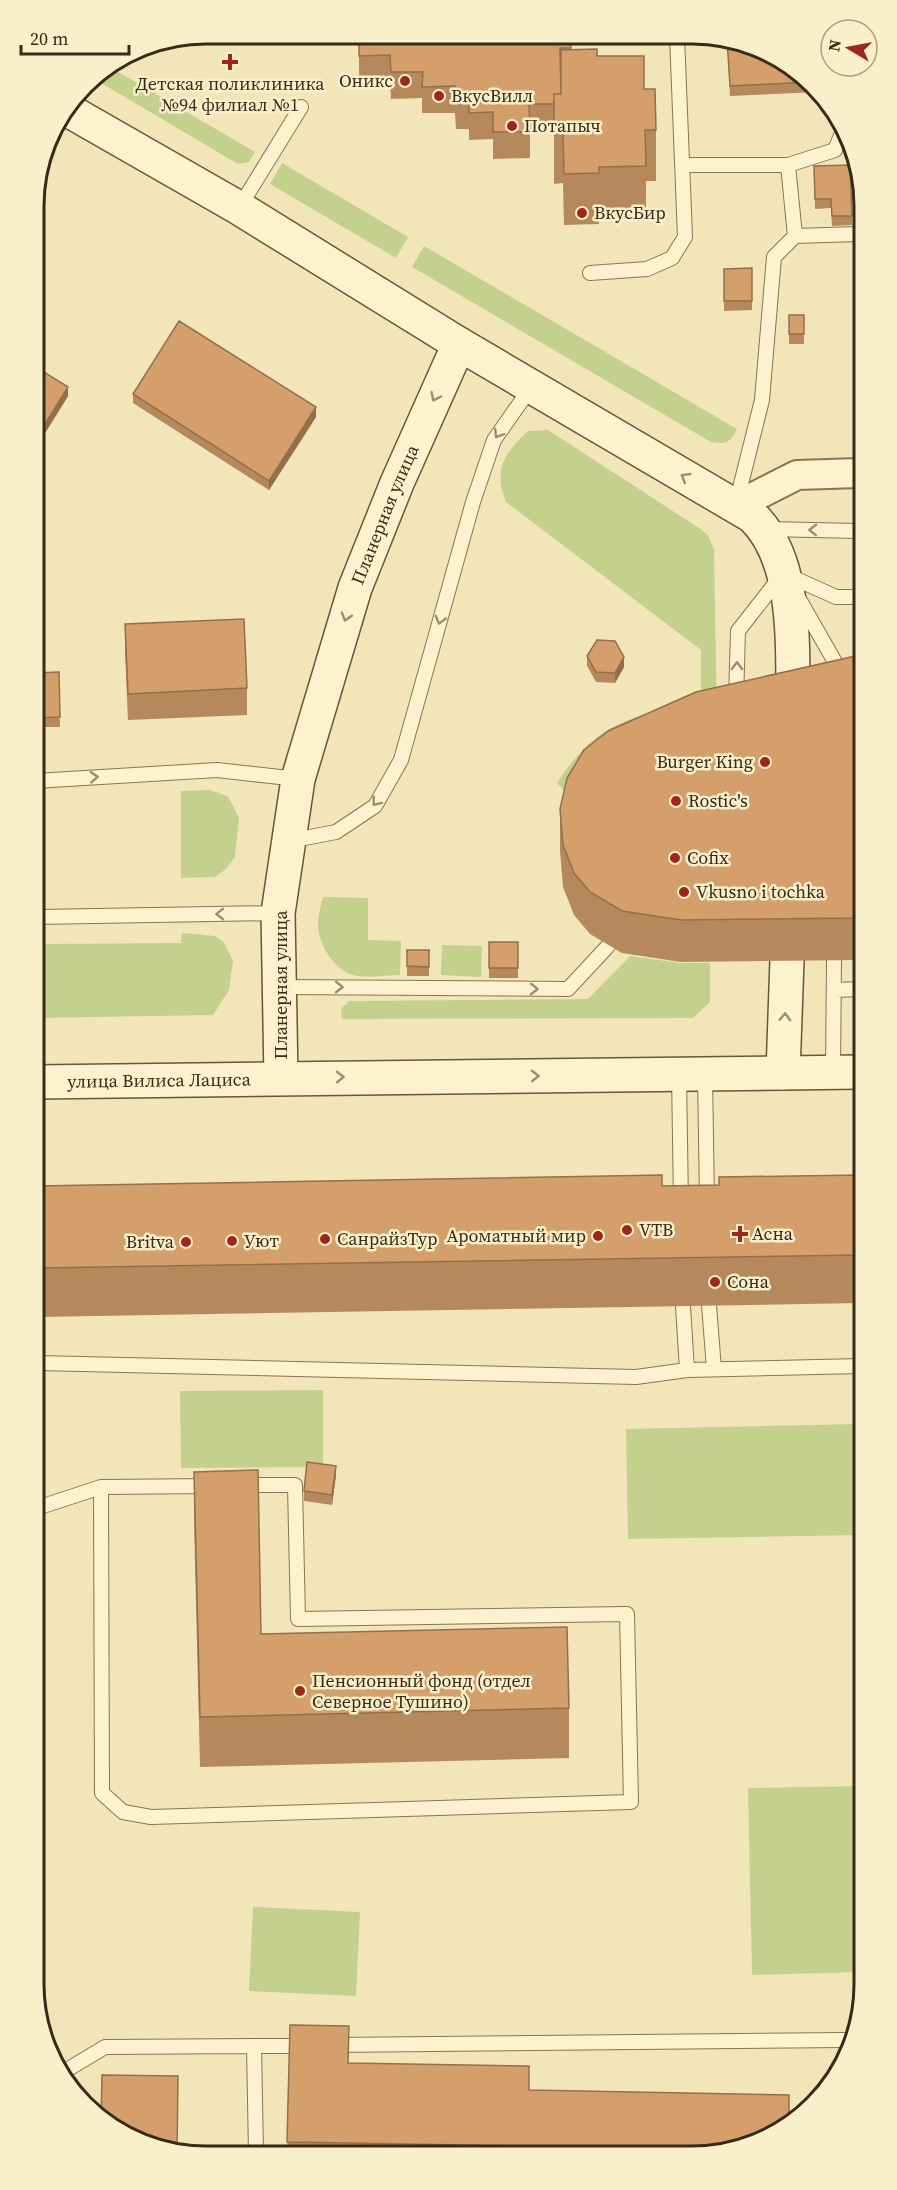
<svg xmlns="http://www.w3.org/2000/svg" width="897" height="2190" font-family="'Source Serif 4',serif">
  <rect width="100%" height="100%" fill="#f2e5ba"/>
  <path fill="#c4d18d" d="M 108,66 L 255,152 L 249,162 L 238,164 L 91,77 Z
    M 282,163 L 408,237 L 396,258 L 270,184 Z
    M 424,246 L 737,429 C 731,442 726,445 711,442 L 412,267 Z
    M 548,430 L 699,528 L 708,535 L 714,550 L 717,721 L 571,798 L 557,783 C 598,720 631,717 701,701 L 701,650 L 506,502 C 493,470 504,453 528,431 Z
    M 209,790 L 228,796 L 239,818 L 235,857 L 226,869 L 215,877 L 181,878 L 181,791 Z
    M 323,897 L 368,898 L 368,940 L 401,941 L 400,975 C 387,975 372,978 358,976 C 336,974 318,945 318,924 C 318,915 321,906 323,897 Z
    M 182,933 L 215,936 L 224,942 L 233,961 L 229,990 L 213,1015 L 36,1018 L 36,944 L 181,943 Z
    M 442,945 L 482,946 L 481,977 L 441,975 Z
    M 630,956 L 681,963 L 710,963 L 710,1002 L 693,1018 L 342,1019 L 341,1009 L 349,1001 L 588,999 Z
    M 323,1390 L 323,1467 L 181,1468 L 180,1391 Z
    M 860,1424 L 862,1535 L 628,1539 L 626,1429 Z
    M 863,1786 L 864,1972 L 752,1975 L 748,1788 Z
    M 253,1907 L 360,1912 L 356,1996 L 249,1991 Z"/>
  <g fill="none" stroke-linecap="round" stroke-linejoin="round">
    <defs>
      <path id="service" d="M 682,165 L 788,165 L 795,236
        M 788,165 L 835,150 L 842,133
        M 239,208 L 301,107
        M 590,273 L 647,269 L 672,258 L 685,237 L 677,36
        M 736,504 L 762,400 L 774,257 L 795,236 L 858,234
        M 767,529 L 859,531
        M 785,574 L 836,597 L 859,597
        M 799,599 L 839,669 L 839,677
        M 736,701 L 738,631 L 781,576
        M 35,781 L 217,770 L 298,779
        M 289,841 L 336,832 L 375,806 L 401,760 L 473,502 L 494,440 L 532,386
        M 36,917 L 278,913
        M 280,987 L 568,989 L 608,946
        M 834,990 L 861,989
        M 833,1072 L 834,960
        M 679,1074 L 681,1204
        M 705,1074 L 707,1201
        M 709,1305 L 714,1369
        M 683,1306 L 687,1370
        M 37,1363 L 636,1377 L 687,1370 L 862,1366
        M 101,1487 L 102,1793 L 123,1812 L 151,1817 L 631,1802 L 627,1614 L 298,1619 L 295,1485 L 240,1485
        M 37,1508 L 101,1487 L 212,1486
        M 331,2045 L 845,2040
        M 254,2046 L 306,2046
        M 65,2071 L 105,2047 L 254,2046 L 256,2153"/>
      <path id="minor" d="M 736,506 L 797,475 L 859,473"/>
      <g id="secondary">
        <path d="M 66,109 L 239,208 L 459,344 L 752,516 C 799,560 792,650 793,710"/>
        <path d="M 783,1073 L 787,960"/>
        <path id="s1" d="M 281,1078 L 278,913 L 298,779 L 355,588 L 397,483 L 459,344"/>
        <path id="s2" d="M 36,1082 L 861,1072"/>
      </g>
    </defs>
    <use href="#service" stroke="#8a7452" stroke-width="16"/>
    <use href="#minor" stroke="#8a7452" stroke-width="32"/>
    <use href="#secondary" stroke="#6c5536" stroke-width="36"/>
    <use href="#service" stroke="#fcf2cd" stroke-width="14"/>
    <use href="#minor" stroke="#fcf2cd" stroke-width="28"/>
    <use href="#secondary" stroke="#fcf2cd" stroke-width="33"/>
  </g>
  <path fill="#b6895c" d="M 359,34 L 570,35 L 571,50 L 597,56 L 644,89 L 656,130 L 656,181 L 646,181 L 646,217 L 599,218 L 599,224 L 564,225 L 563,183 L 554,184 L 554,130 L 530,131 L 530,158 L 493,159 L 493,139 L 469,140 L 469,129 L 456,129 L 455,113 L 422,113 L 422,98 L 391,99 L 390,82 L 359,82 Z
    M 727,37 L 813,83 L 818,92 L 730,96 Z
    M 814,166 L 852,216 L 852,225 L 832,226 L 831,208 L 815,209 Z
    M 752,268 L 752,310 L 724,311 L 724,269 Z
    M 789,315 L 804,315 L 804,344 L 789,344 Z
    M 34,366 L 68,396 L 37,446 L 34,444 Z
    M 133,394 L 316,417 L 269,490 L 133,403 Z
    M 125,624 L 247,688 L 247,715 L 128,720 L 125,651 Z
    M 860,655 L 861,960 L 681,962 L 622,953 L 590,934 L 574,915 L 563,887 L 560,851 L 560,809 Z
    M 587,656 L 624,667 L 615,683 L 596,682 L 587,666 Z
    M 59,672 L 60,727 L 35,727 L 35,673 Z
    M 489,942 L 518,942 L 518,978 L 489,978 Z
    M 429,950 L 429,976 L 407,976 L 407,966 Z
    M 861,1175 L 862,1303 L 37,1317 L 36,1186 L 662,1186 L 719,1185 L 719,1177 Z
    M 194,1472 L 261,1634 L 569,1708 L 569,1758 L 200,1767 L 194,1522 Z
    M 336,1475 L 332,1505 L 304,1501 L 304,1491 Z
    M 290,2025 L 349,2063 L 529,2090 L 789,2126 L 736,2151 L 287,2153 Z"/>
  <path fill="#946f4b" d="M 68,387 L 68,396 L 37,446 L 37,437 Z
    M 316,407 L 316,417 L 269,490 L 269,481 Z
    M 624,657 L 624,667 L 615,683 L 615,673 Z
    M 336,1466 L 336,1475 L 332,1505 L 332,1495 Z"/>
  <path fill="#d49f6b" stroke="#946f4b" stroke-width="1.5" d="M 359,34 L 570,35 L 571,48 L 560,48 L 561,94 L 554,94 L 554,104 L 529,104 L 530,132 L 493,132 L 493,112 L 469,113 L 469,102 L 456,102 L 455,86 L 422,87 L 423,72 L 391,72 L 390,55 L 359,56 Z
    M 727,38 L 811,82 L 730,86 Z
    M 597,49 L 597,56 L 644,56 L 644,89 L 655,89 L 656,130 L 645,130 L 646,166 L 599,167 L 599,173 L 564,174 L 563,133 L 554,133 L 554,94 L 561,94 L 561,50 Z
    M 850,165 L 852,216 L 832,216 L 831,199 L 815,199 L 814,166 Z
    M 752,268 L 752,301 L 724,301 L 724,269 Z
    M 789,315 L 804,315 L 804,334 L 789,334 Z
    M 179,321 L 316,407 L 269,481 L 133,394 Z
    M 34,366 L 68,387 L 37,437 L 34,435 Z
    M 244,619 L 247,688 L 128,694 L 125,624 Z
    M 597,640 L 615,641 L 624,657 L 615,673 L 596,672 L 587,656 Z
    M 860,655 L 860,918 L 681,920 L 622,911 L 590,892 L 574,873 L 563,845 L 560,809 L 567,778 L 584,750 L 608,731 L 696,692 Z
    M 59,672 L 60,717 L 35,718 L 35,673 Z
    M 489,942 L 518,942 L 518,968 L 489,968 Z
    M 407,950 L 429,950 L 429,967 L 407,966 Z
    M 662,1175 L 662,1186 L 719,1185 L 719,1177 L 861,1175 L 861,1255 L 37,1268 L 36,1186 Z
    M 307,1462 L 336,1466 L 332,1495 L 304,1491 Z
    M 258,1470 L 261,1634 L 567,1627 L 569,1708 L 200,1717 L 194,1472 Z
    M 290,2025 L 349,2026 L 348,2063 L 529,2066 L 529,2090 L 789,2095 L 789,2126 L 787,2128 L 736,2151 L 527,2152 L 527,2146 L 287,2142 Z
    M 102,2075 L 178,2076 L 177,2154 L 172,2154 L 101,2119 Z"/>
  <defs><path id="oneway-chevron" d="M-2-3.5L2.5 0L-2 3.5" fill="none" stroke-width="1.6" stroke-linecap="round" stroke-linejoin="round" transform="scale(1.5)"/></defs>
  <g stroke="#9a8e73">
    <use href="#oneway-chevron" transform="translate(435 397) rotate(115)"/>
    <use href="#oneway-chevron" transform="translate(498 434) rotate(122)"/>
    <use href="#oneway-chevron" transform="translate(685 477) rotate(-149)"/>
    <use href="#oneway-chevron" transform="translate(813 530) rotate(-179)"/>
    <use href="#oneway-chevron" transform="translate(346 617) rotate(107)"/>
    <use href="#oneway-chevron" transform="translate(440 620) rotate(105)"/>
    <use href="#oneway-chevron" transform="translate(737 666) rotate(-89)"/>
    <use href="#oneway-chevron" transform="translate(94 777) rotate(-3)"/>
    <use href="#oneway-chevron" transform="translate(376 802) rotate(128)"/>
    <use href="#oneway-chevron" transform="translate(220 914) rotate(179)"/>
    <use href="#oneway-chevron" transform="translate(339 987) rotate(1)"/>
    <use href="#oneway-chevron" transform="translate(534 989) rotate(1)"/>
    <use href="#oneway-chevron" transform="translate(785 1017) rotate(-88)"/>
    <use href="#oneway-chevron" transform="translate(535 1076) rotate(-1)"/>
    <use href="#oneway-chevron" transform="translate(340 1077) rotate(-1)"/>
  </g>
  <g fill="#9f261d" stroke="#f9efca" stroke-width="2">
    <path d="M227 53h6v6h6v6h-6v6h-6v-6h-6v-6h6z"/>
    <circle cx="405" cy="81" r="6"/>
    <circle cx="439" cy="96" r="6"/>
    <circle cx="512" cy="126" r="6"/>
    <circle cx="582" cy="213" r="6"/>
    <circle cx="765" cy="762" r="6"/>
    <circle cx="676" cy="801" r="6"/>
    <circle cx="675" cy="858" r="6"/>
    <circle cx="684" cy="892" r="6"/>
    <circle cx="627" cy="1230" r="6"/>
    <path d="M737 1225h6v6h6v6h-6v6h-6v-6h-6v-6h6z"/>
    <circle cx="598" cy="1236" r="6"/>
    <circle cx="325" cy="1239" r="6"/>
    <circle cx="232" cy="1241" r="6"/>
    <circle cx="186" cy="1242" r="6"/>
    <circle cx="715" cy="1282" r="6"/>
    <circle cx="300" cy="1691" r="6"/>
  </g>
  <g text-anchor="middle" stroke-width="5" stroke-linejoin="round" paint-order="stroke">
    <g font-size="18" fill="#372a19" stroke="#f9efca" text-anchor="start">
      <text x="393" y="87" text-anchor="end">Оникс</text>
      <text x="230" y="90" text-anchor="middle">Детская поликлиника<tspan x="230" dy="21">№94 филиал №1</tspan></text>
      <text x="451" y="102">ВкусВилл</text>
      <text x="524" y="132">Потапыч</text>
      <text x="594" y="219">ВкусБир</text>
      <text x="753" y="768" text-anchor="end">Burger King</text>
      <text x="688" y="807">Rostic's</text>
      <text x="687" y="864">Cofix</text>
      <text x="696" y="898">Vkusno i tochka</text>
      <text x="639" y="1236">VTB</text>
      <text x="752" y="1240">Асна</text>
      <text x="586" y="1242" text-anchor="end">Ароматный мир</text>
      <text x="337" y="1245">СанрайзТур</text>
      <text x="244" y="1247">Уют</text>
      <text x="174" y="1248" text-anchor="end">Britva</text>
      <text x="727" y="1288">Сона</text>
      <text x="312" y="1687">Пенсионный фонд (отдел<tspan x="312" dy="21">Северное Тушино)</tspan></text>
    </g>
    <g font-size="18" fill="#372a19" stroke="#f9efca">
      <text dy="6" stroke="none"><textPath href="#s1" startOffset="579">Планерная улица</textPath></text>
      <text transform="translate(281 985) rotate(-90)" y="6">Планерная улица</text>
      <text dy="6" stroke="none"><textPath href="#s2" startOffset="123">улица Вилиса Лациса</textPath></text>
    </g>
  </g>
  <path d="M0 0H897V2190H0ZM206 44H692A162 162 0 0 1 854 206V1984A162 162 0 0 1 692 2146H206A162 162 0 0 1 44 1984V206A162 162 0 0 1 206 44Z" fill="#f9efca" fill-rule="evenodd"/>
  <path fill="none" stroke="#372a19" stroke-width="3" d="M206 44H692A162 162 0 0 1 854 206V1984A162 162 0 0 1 692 2146H206A162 162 0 0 1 44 1984V206A162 162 0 0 1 206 44Z"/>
  <g transform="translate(849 48) rotate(280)"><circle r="28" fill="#f9efca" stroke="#aba083" stroke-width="1.5"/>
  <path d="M0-4.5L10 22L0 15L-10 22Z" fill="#9f261d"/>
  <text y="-9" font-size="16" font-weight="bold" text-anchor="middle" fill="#372a19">N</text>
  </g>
  <path d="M21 45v9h108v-9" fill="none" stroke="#372a19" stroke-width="3"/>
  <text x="30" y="45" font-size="18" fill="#372a19" stroke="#f9efca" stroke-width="4.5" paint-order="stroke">20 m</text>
</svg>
